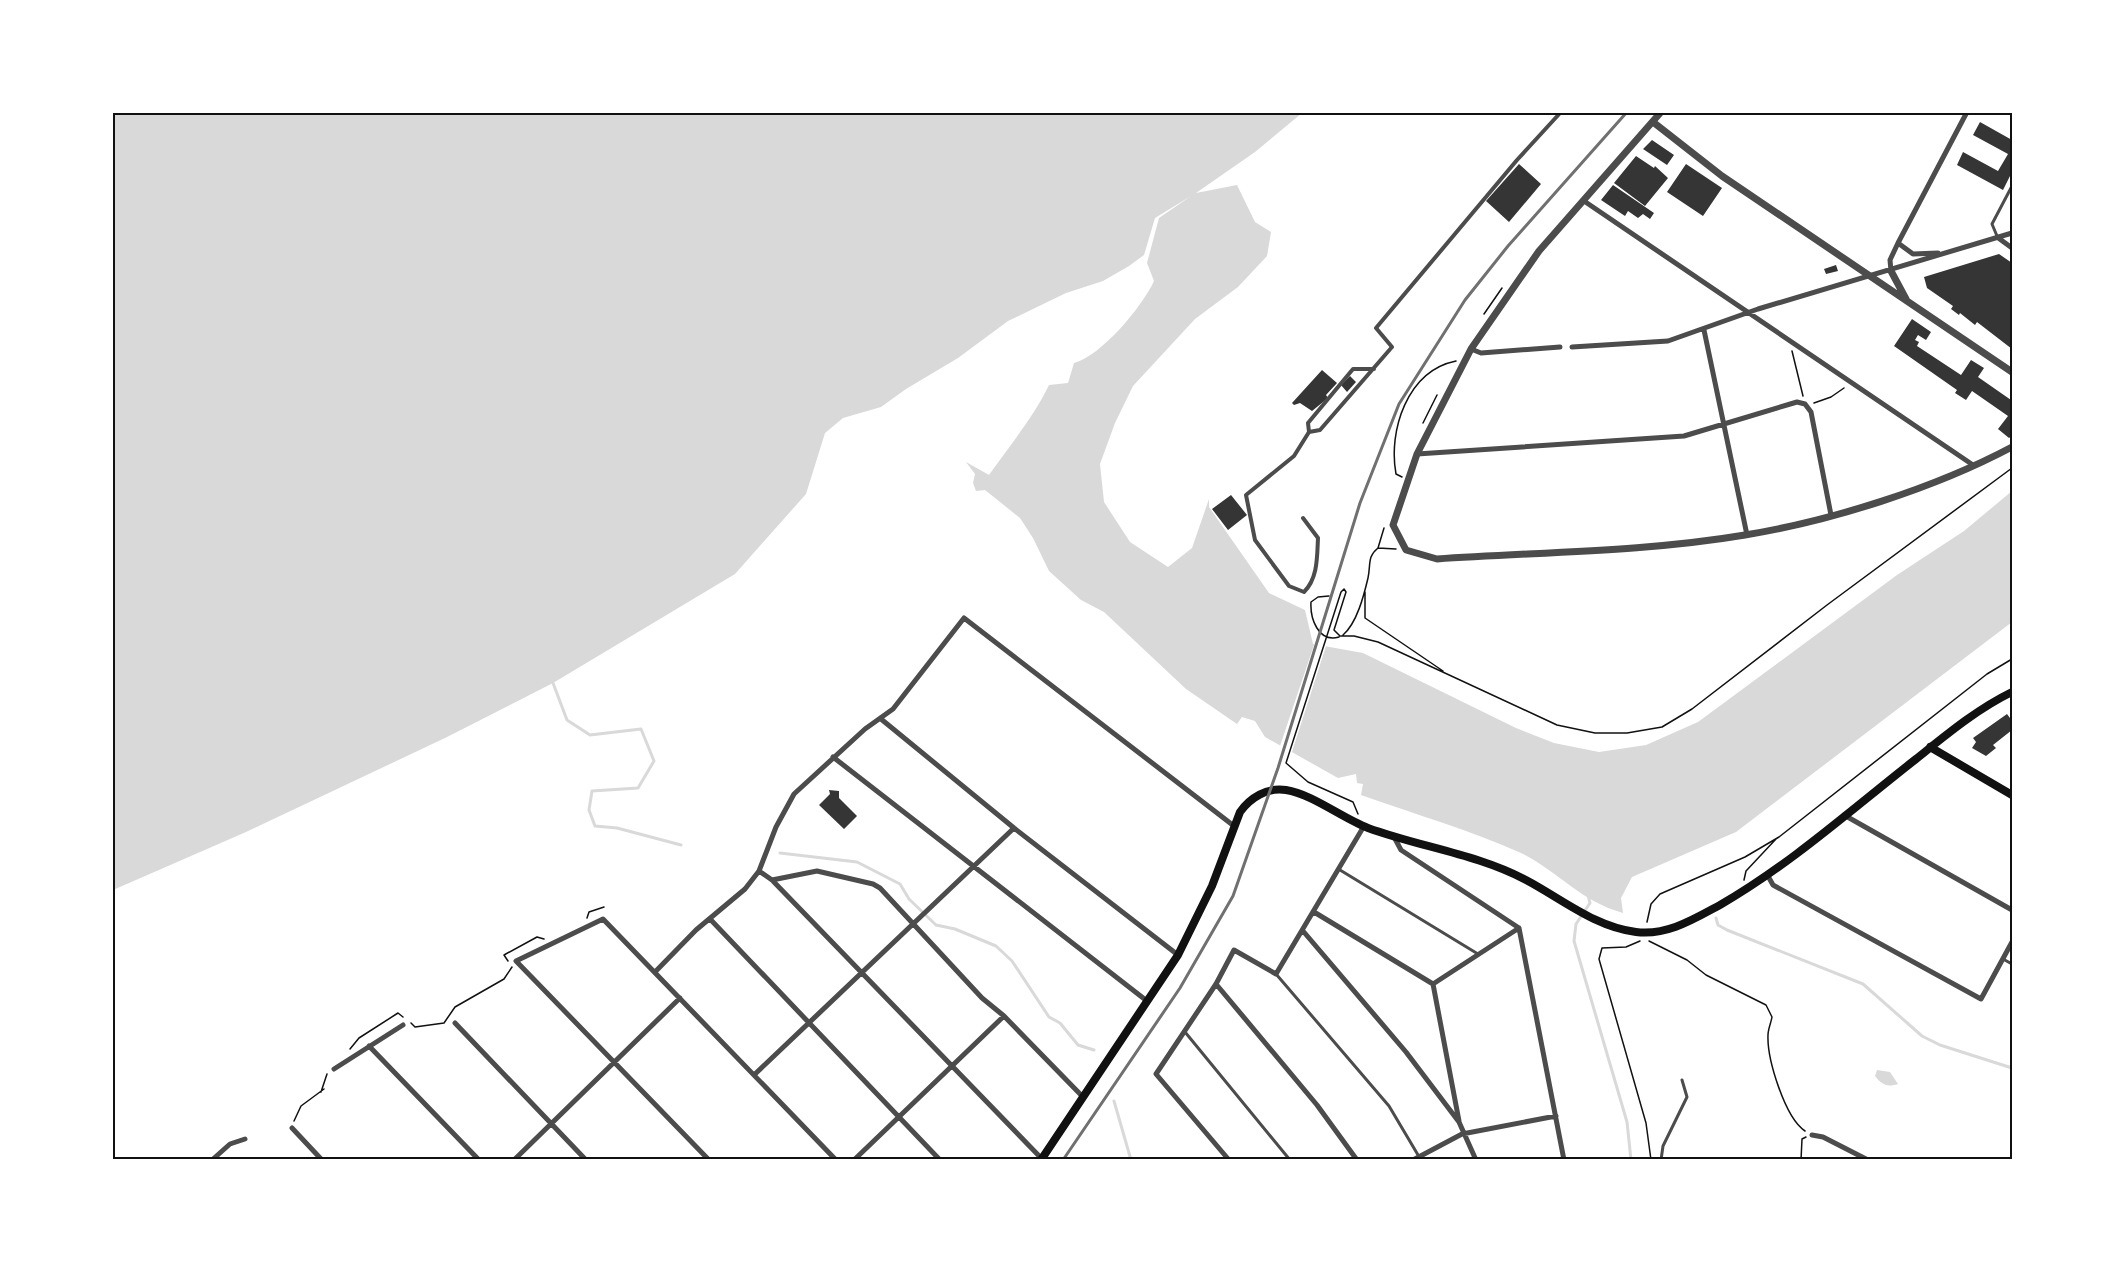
<svg xmlns="http://www.w3.org/2000/svg" width="2125" height="1272" font-family="'IBM Plex Sans',sans-serif">
  <rect width="100%" height="100%" fill="#fff"/>
  <path fill="#d9d9d9" d="M 112,113 L 1302,113 L 1255,152 L 1196,193 L 1237,185 L 1255,222 L 1271,232 L 1267,256 L 1238,287 L 1195,319 L 1133,386 L 1115,423 L 1100,464 L 1104,502 L 1130,542 L 1168,567 L 1192,548 L 1209,499 L 1209,507 L 1269,593 L 1305,610 L 1313,644 L 1363,653 L 1516,728 L 1554,743 L 1599,752 L 1646,745 L 1698,722 L 1897,575 L 1964,531 L 2012,491 L 2012,622 L 1736,832 L 1632,877 L 1621,898 L 1623,913 C 1580,901 1558,871 1521,853 C 1470,830 1414,814 1361,795 L 1363,784 L 1357,783 L 1356,774 L 1338,778 L 1265,737 L 1255,721 L 1242,717 L 1237,724 L 1186,689 L 1104,612 L 1081,600 L 1049,571 L 1033,538 L 1020,518 L 985,490 L 976,491 L 973,483 L 975,474 L 966,462 L 989,475 C 1010,445 1033,418 1049,385 L 1068,383 L 1074,363 C 1101,356 1142,307 1154,281 L 1147,263 L 1159,218 L 1191,196 L 1155,218 L 1144,255 L 1129,266 L 1103,281 L 1066,293 L 1008,321 L 958,358 L 906,389 L 881,407 L 843,418 L 825,433 L 806,494 L 735,574 L 553,683 L 445,738 L 246,832 L 113,890 Z
    M 1877,1070 L 1890,1072 L 1898,1084 C 1888,1087 1883,1086 1875,1076 Z"/>
  <path fill="#fff" d="M 1315,642 L 1327,643 L 1291,755 L 1279,749 Z"/>
  <g fill="none" stroke-linecap="round" stroke-linejoin="round">
    <path stroke="#d9d9d9" stroke-width="3" d="M 553,683 L 567,720 L 590,735 L 641,729 L 654,761 L 638,788 L 592,791 L 589,810 L 595,826 L 617,828 L 681,845
      M 780,853 L 857,862 L 900,884 L 909,899 L 936,925 L 955,929 L 996,946 L 1012,961 L 1049,1017 L 1060,1023 L 1078,1045 L 1094,1050
      M 1588,895 L 1590,903 L 1576,924 L 1574,941 L 1627,1122 L 1631,1160
      M 1716,918 L 1718,925 L 1727,930 L 1863,984 L 1922,1036 L 1940,1045 L 2012,1068
      M 1114,1101 L 1131,1160"/>
  </g>
  <path fill="#353535" d="M 1980,122 L 2012,140 L 2012,172 L 2003,190 L 1957,165 L 1963,152 L 1998,171 L 2008,154 L 1973,135 Z
    M 1652,140 L 1674,155 L 1667,165 L 1643,149 Z
    M 1636,156 L 1654,168 L 1655,166 L 1668,178 L 1645,206 L 1614,183 Z
    M 1519,164 L 1541,184 L 1509,222 L 1486,201 Z
    M 1686,164 L 1722,188 L 1703,216 L 1667,192 Z
    M 1613,185 L 1654,213 L 1650,219 L 1643,214 L 1638,218 L 1628,211 L 1625,216 L 1601,200 Z
    M 1999,254 L 2012,263 L 2012,349 L 1977,322 L 1975,325 L 1960,313 L 1959,315 L 1951,309 L 1953,306 L 1927,288 L 1924,277 Z
    M 1836,265 L 1838,271 L 1826,274 L 1824,269 Z
    M 1912,319 L 1931,332 L 1926,340 L 1918,335 L 1915,340 L 1919,342 L 1917,346 L 1961,375 L 1971,360 L 1984,368 L 1978,377 L 2011,400 L 2012,398 L 2012,436 L 2009,438 L 1998,429 L 2008,416 L 1972,391 L 1966,400 L 1955,393 L 1957,390 L 1894,346 Z
    M 1322,370 L 1337,383 L 1326,395 L 1328,398 L 1312,411 L 1300,403 L 1294,405 L 1292,403 Z
    M 1350,376 L 1356,382 L 1347,392 L 1341,385 Z
    M 1231,495 L 1247,515 L 1228,530 L 1212,509 Z
    M 2007,714 L 2010,718 L 2012,716 L 2012,730 L 1993,745 L 1996,748 L 1986,756 L 1972,748 L 1976,742 L 1973,738 Z
    M 829,790 L 839,791 L 839,798 L 857,816 L 844,829 L 819,805 L 830,794 Z"/>
  <g fill="none" stroke-linecap="round" stroke-linejoin="round">
    <path stroke="#111" stroke-width="1.5" d="M 1484,314 L 1502,288
      M 1792,351 L 1803,396
      M 1814,403 L 1831,397 L 1844,388
      M 1423,423 L 1437,395
      M 1402,477 L 1396,474 C 1388,431 1407,371 1456,361
      M 1378,548 L 1384,528
      M 1365,592 L 1365,618 L 1443,671
      M 1329,596 L 1318,597 L 1311,602 C 1310,618 1318,643 1339,637
      M 1343,635 C 1357,623 1364,595 1368,578 C 1371,564 1367,557 1378,548 L 1396,549
      M 1340,636 L 1334,630 L 1346,592 L 1344,589 L 1341,592 L 1286,763 L 1308,782 L 1353,802 L 1358,814
      M 1341,636 L 1354,636 L 1378,642 L 1557,725 L 1595,733 L 1627,733 L 1662,727 L 1692,709 L 1827,605 L 2012,468
      M 1744,880 L 1746,871 L 1776,839
      M 587,918 L 589,912 L 604,907
      M 1647,922 L 1651,904 L 1660,894 L 1745,857 L 1779,837 L 1987,674 L 2012,659
      M 1640,941 L 1626,947 L 1602,948 L 1599,959 L 1646,1123 L 1651,1160
      M 1649,941 L 1687,960 L 1706,975 L 1766,1005 L 1772,1017 C 1771,1023 1768,1029 1768,1035 C 1767,1059 1785,1118 1805,1131
      M 508,961 L 504,955 L 537,937 L 544,939
      M 411,1023 L 415,1027 L 444,1023 L 455,1007 L 504,979 L 512,967
      M 350,1049 L 359,1038 L 398,1013 L 403,1017
      M 321,1092 L 327,1074
      M 294,1121 L 301,1106 L 324,1089
      M 1801,1160 L 1802,1139 L 1806,1137"/>
    <path stroke="#4c4c4c" stroke-width="3" d="M 1997,236 L 1992,224 L 2012,186
      M 1340,870 L 1478,954
      M 2003,959 L 2012,964
      M 1276,974 L 1389,1106 L 1421,1160
      M 1185,1032 L 1290,1160
      M 1661,1160 L 1663,1146 L 1687,1097 L 1682,1080"/>
    <path stroke="#4c4c4c" stroke-width="4" d="M 1309,432 L 1308,423 L 1353,369 L 1374,369
      M 1303,518 L 1318,538 C 1317,557 1318,578 1304,592 L 1289,586 L 1255,540 L 1246,495 L 1294,456 L 1309,432 L 1320,430 L 1392,347 L 1376,328 L 1517,160 L 1561,112"/>
    <path stroke="#4c4c4c" stroke-width="5" d="M 1584,201 L 1973,465
      M 1997,237 L 2012,248
      M 1898,243 L 1913,254 L 1938,253
      M 1891,271 L 1890,260 L 1898,243 L 1967,112
      M 1704,330 L 1747,535
      M 1572,347 L 1668,341 L 1758,309 L 2012,233
      M 1471,349 L 1481,353 L 1560,347
      M 1417,454 L 1684,436 L 1797,402 L 1805,404 L 1811,412 L 1831,515
      M 881,719 L 1014,828 L 1178,955
      M 833,757 L 1147,1001
      M 1844,815 L 2012,910
      M 1393,835 L 1401,850 L 1519,928 L 1564,1160
      M 759,871 L 772,880 L 1043,1160
      M 1768,876 L 1773,885 L 1981,999 L 2012,942
      M 772,880 L 817,871 L 873,884 L 880,888 L 982,998 L 1004,1016 L 1083,1097
      M 1314,912 L 1433,984 L 1459,1121
      M 710,919 L 940,1160
      M 1303,931 L 1406,1052 L 1459,1122 L 1476,1160
      M 655,972 L 696,930 L 745,889 L 759,871 L 776,827 L 794,794 L 865,729 L 893,709 L 964,618 L 1234,826
      M 1216,984 L 1317,1105 L 1357,1160
      M 1433,984 L 1519,928
      M 455,1023 L 586,1160
      M 369,1046 L 479,1160
      M 334,1069 L 403,1025
      M 754,1075 L 1014,828
      M 292,1128 L 322,1160
      M 1812,1135 L 1823,1137 L 1868,1160
      M 212,1160 L 230,1144 L 245,1139
      M 514,1160 L 680,998
      M 709,1160 L 516,961 L 603,919 L 836,1160
      M 854,1160 L 1004,1016
      M 1229,1160 L 1156,1074 L 1216,984 L 1234,950 L 1276,974 L 1364,826
      M 1413,1160 L 1462,1134 L 1556,1116"/>
    <path stroke="#4c4c4c" stroke-width="7" d="M 1661,112 L 1539,251 L 1471,349 L 1417,454 L 1393,525 L 1406,550 L 1437,559 C 1539,552 1644,552 1745,535 C 1831,521 1935,488 2012,447
      M 1653,122 L 1722,176 L 2012,372
      M 1891,271 L 1906,299"/>
    <path stroke="#111" stroke-width="8" d="M 1930,747 L 2012,795
      M 1041,1160 L 1178,955 L 1212,886 L 1240,812 C 1250,798 1267,787 1286,790 C 1312,794 1342,818 1368,828 C 1420,847 1477,854 1526,880 C 1562,899 1595,927 1636,932 C 1667,936 1694,919 1720,905 C 1791,864 1852,809 1916,759 C 1946,735 1977,709 2012,692"/>
    <path stroke="#707070" stroke-width="3" d="M 1063,1160 L 1180,988 L 1233,896 L 1278,768 L 1360,503 L 1399,404 L 1465,300 L 1508,246 L 1627,112"/>
  </g>
  <rect width="2125" height="1272" fill="none" stroke="#ffffff" stroke-width="228"/>
  <rect x="114" y="114" width="1897" height="1044" fill="none" stroke="#111" stroke-width="2"/>
</svg>
